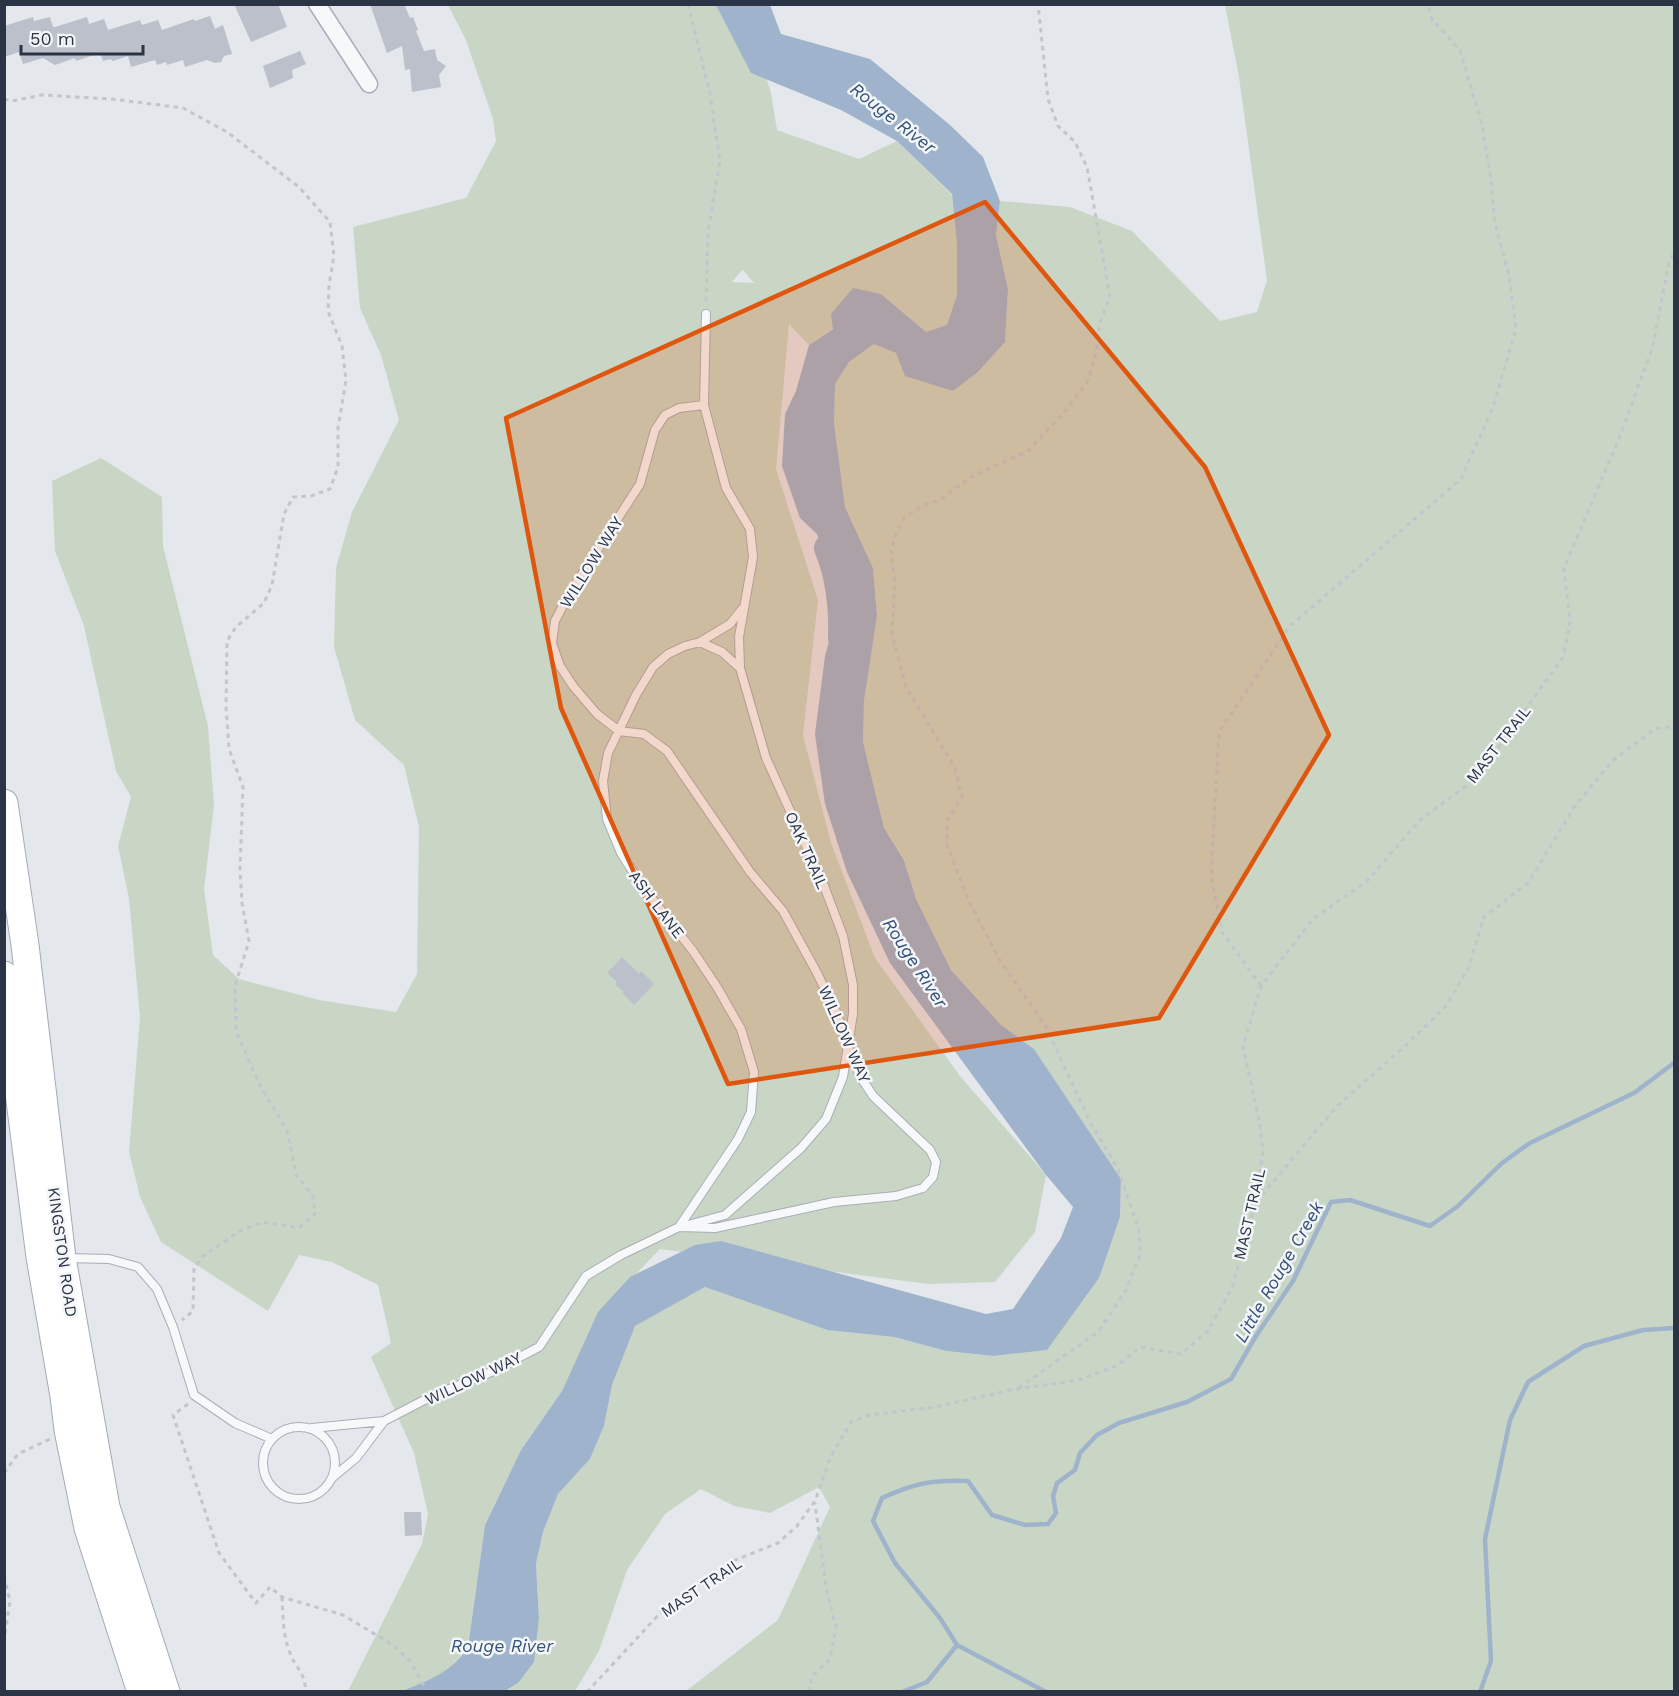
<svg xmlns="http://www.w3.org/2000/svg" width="1679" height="1696" font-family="'Work Sans',sans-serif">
  <rect width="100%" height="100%" fill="#e4e7ec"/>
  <path fill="#c9d6c5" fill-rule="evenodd" d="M 448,5 L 744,5 L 771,93 L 777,130 L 859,159 L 897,141 L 952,195 L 957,244 L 957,295 L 947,325 L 926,332 L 881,294 L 809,345 L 789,324 L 776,469 L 818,600 L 803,735 L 831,843 L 875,958 L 960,1076 L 1046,1175 L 1035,1232 L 995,1282 L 928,1284 L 660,1249 L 597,1315 L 562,1391 L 521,1450 L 485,1525 L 468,1647 C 455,1667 424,1689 399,1691 C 382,1693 365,1691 348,1691 L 422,1544 L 428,1514 L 414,1453 L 371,1357 L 391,1343 L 378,1285 L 332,1262 L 299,1255 L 268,1311 L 161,1242 L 140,1197 L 129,1152 L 140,1017 L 129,898 L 118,846 L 131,797 L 116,771 L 84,626 L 55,551 L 52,481 L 101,458 L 162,497 L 163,546 L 208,726 L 214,805 L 204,889 L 213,955 L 239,979 L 319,1000 L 396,1012 L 417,974 L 419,827 L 404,765 L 355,720 L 334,647 L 336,568 L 352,512 L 399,420 L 381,355 L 360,308 L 353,227 L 466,198 L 496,141 L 493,119 L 466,40 ZM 742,270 L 743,270 L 754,283 L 732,282 Z
    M 1225,5 L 1674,5 L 1674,1691 L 686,1691 L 778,1620 L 830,1507 L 819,1487 L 770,1513 L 734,1506 L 701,1489 L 665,1514 L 627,1570 L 599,1651 L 575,1691 L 505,1692 L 518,1683 L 539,1618 L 536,1564 L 543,1532 L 558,1494 L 590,1459 L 604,1426 L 612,1385 L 634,1326 L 705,1287 L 827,1330 L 894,1337 L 946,1351 L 993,1356 L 1046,1350 L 1120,1218 L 1121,1179 L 1034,1049 L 1001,1025 L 951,970 L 916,899 L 904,859 L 884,828 L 863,742 L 864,701 L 877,616 L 873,568 L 845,507 L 834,423 L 835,384 L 849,362 L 874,344 L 896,353 L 953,391 L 978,372 L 1005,342 L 1008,289 L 996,235 L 1000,201 L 1070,207 L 1132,231 L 1220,321 L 1257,312 L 1267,280 L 1239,77 Z"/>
  <path fill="#9fb4cc" d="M 716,5 L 770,5 L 781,34 L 870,59 L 950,125 L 983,157 L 1000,201 L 996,235 L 1008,289 L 1005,342 L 978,372 L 953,391 L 905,376 L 896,353 L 874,344 L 849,362 L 835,384 L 834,423 L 845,507 L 873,568 L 877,616 L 864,701 L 863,742 L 884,828 L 904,860 L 916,899 L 951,970 L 1001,1025 L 1034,1049 L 1121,1179 L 1120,1217 L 1099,1278 L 1047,1350 L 993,1356 L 946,1351 L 894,1337 L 827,1330 L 705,1287 L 635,1326 L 612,1385 L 604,1426 L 590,1459 L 558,1494 L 543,1532 L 536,1564 L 539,1618 L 534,1662 L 518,1683 L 505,1691 L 402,1691 C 428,1681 452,1672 468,1647 L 485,1525 L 521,1450 L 562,1391 L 598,1312 L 630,1277 L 695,1245 L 721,1241 L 986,1314 L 1013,1309 L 1061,1238 L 1073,1207 L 1046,1175 L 890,963 L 847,872 L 825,804 L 815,734 L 825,656 L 842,595 L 817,534 L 800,518 L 782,466 L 785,414 L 796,391 L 809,345 L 833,329 L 831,314 L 853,288 L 881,294 L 926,332 L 947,325 L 957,295 L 957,244 L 952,194 L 897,141 L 841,110 L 751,73 Z"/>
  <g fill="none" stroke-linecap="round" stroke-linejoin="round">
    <path stroke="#9fb4cc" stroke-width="4.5" d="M 957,1645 L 1046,1692
      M 902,1692 L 927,1682 L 957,1645 L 940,1618 L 895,1563 L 873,1521 L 882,1498 C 915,1483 931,1480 968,1481 L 992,1515 L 1025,1525 L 1048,1524 L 1056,1513 L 1053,1496 L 1057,1483 L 1075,1470 L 1080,1453 L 1097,1435 L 1119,1423 L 1187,1402 L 1231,1379 L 1256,1336 L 1293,1281 L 1331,1202 L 1350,1200 L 1430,1226 L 1458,1206 L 1502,1163 L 1530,1143 L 1634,1093 L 1674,1063
      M 1480,1692 L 1491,1661 L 1485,1539 L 1510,1420 L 1528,1382 L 1584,1346 L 1643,1330 L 1674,1328"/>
    <path stroke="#9fb4cc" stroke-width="28" d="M 828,548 C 840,577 843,607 842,638"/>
  </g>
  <path fill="#bbc0ca" d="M 234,4 L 278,4 L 287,27 L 251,42 Z
    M 370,4 L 404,4 L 410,18 L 413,17 L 418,30 L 416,31 L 424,51 L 435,49 L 437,60 L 446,66 L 439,75 L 441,87 L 412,92 L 410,69 L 405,70 L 402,46 L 387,53 Z
    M 210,16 L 215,29 L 223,25 L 232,54 L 224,56 L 221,62 L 215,63 L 207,60 L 185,67 L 183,60 L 167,65 L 166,62 L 157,65 L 155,60 L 131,67 L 128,56 L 113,61 L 110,59 L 103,61 L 100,53 L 76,61 L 75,58 L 55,65 L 43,58 L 23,64 L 19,52 L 4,57 L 4,26 L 33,17 L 34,21 L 50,17 L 53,27 L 55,27 L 87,17 L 89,24 L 104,19 L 108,30 L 140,20 L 142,25 L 158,20 L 162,30 L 194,19 L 195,21 Z
    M 300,51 L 306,64 L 292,70 L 293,78 L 270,88 L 263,66 Z
    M 622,957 L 639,974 L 641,971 L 654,984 L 634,1005 L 622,993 L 624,992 L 615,985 L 617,982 L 607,973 Z
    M 404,1512 L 421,1512 L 422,1535 L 405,1536 Z"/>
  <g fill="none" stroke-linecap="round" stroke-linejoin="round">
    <defs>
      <path id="service" d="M 700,642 L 722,652 L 740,668
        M 688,1225 L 725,1215 L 801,1148 L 826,1119 L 843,1077 L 853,1014 L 853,985 L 843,936 L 823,883 L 766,758 L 740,668 L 739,637 L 753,557 L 750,529 L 726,488 L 704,405 L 706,314
        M 679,1227 L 738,1139 L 751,1112 L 754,1072 L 741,1029 L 717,987 L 693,951 L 642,886 L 621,853 L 607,819 L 603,781 L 608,753 L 636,695 L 653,667 L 668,654 L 685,646 L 700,642 L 730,624 L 742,609
        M 67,1258 L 109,1259 L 138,1267 L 157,1289 L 173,1327 L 194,1395 L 235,1423 L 272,1439
        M 384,1421 L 430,1397 L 491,1372 L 539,1347 L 586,1276 L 621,1255 L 679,1227 L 715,1228 L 834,1202 L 896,1196 L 923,1188 L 933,1177 L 936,1162 L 930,1150 L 873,1096 L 860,1076 L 848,1047 L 837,1014 L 816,971 L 783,911 L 750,872 L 667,751 L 644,734 L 619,731 L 597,714 L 573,686 L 560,666 L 552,643 L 555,621 L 569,594 L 640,484 L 655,430 L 665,415 L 679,408 L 704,405
        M263 1463a36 36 0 1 1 72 0a36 36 0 1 1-72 0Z
        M 312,1428 L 384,1421 L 356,1458 L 332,1478"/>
      <path id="minor" d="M 317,4 L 369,84"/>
      <path id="primary" d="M 4,803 L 25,945 L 62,1258 L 106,1507 L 166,1692
        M 4,975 L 40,1257 L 64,1396 L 68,1430 L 88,1528 L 141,1692"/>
    </defs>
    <use href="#service" stroke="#a9aeb7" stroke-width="10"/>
    <use href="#minor" stroke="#a9aeb7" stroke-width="19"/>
    <use href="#primary" stroke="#a3abb8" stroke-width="29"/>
    <path stroke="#c2c5cb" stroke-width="3" stroke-dasharray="4.5 4.5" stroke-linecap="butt" d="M 688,4 L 710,94 L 720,161 L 708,232 L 706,305
      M 4,99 L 12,101 L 42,95 L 112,99 L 183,108 L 227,132 L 299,187 L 330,222 L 334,256 L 329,285 L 328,311 L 342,346 L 346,380 L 338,428 L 338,467 L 330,489 L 311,496 L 293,497 L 284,514 L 272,585 L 264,603 L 236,627 L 227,641 L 226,706 L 229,749 L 243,787 L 240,870 L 242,903 L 249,941 L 235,986 L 236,1031 L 260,1086 L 287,1130 L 296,1175 L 313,1196 L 315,1214 L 299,1228 L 263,1222 L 240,1231 L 203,1256 L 194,1268 L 193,1311 L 182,1320
      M 1261,986 L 1222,932 L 1211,875 L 1219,732 L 1290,626 L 1461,479 L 1493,407 L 1516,329 L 1509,275 L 1495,224 L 1491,179 L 1482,125 L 1460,50 L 1432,19 L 1428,4
      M 1256,1202 L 1337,1106 L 1403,1048 L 1446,1006 L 1469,967 L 1484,917 L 1528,883 L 1575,806 L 1612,761 L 1655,729 L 1674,726
      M 1019,1388 L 1099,1331 L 1126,1290 L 1140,1255 L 1139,1230 L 1118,1169 L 1090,1122 L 1046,1027 L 1001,962 L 969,902 L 947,845 L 947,820 L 962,797 L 955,768 L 906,687 L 892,634 L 895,582 L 891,551 L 896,533 L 905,517 L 924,505 L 940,500 L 971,477 L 1028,451 L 1066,410 L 1088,381 L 1096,353 L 1100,323 L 1110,296 L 1087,167 L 1075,142 L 1058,126 L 1048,99 L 1038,4
      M 188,1404 L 173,1415 L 219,1553 L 256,1603 L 270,1587 L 282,1597 L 343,1615 L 393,1645 L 411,1662 L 427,1692
      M 4,1473 L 18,1454 L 50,1439
      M 4,1576 L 10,1601 L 4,1641
      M 282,1597 C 283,1615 283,1636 290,1653 C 295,1668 307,1674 305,1692
      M 587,1692 L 664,1609 L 733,1561 L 778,1543 L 797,1526 L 815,1501 L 831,1456 L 851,1422 L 869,1415 L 936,1407 L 1010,1390 L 1079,1380 L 1118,1365 L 1140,1347 L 1181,1354 L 1208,1331 L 1232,1288 L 1255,1204 L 1263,1152 L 1260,1126 L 1243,1046 L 1261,986 L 1313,919 L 1367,881 L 1420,820 L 1469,784 L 1493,755 L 1563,657 L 1570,623 L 1564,568 L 1620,436 L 1652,349 L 1669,263 L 1674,252
      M 809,1692 L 812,1676 L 830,1659 L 836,1628 L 826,1587 L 815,1503"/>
    <use href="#service" stroke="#f7f8fa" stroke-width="8"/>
    <use href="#minor" stroke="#f7f8fa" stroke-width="16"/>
    <use href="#primary" stroke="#fff" stroke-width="27"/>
  </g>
  <path fill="#df570f" fill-opacity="0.2" stroke="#df570f" stroke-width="4.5" stroke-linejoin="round" d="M 985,202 L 1205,467 L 1329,735 L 1159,1018 L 728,1084 L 561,708 L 506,418 Z"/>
  <g text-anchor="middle" stroke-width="5" stroke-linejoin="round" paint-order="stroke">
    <g font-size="16" fill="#2b3445" stroke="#f4f6f9">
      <text transform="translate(591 562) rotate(-58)" y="6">WILLOW WAY</text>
      <text transform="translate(1498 744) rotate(-52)" y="6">MAST TRAIL</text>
      <text transform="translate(807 850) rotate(66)" y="6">OAK TRAIL</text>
      <text transform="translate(657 904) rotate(53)" y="6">ASH LANE</text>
      <text transform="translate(845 1034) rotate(66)" y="6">WILLOW WAY</text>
      <text transform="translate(1249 1214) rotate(-77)" y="6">MAST TRAIL</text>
      <text transform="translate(63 1252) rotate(82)" y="6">KINGSTON ROAD</text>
      <text transform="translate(473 1378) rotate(-25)" y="6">WILLOW WAY</text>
      <text transform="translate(701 1587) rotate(-34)" y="6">MAST TRAIL</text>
    </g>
    <g font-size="18" font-style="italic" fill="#34527a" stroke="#f4f6f9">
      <text transform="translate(893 118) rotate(38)" y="6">Rouge River</text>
      <text transform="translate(915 963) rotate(57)" y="6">Rouge River</text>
      <text transform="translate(1279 1272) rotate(-60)" y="6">Little Rouge Creek</text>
      <text x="502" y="1652">Rouge River</text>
    </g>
  </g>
  <rect width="1679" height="1696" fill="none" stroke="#2b3445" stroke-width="12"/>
  <path d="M21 45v9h122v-9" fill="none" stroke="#2b3445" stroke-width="3"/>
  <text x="30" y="45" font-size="18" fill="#2b3445" stroke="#f4f6f9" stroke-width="4.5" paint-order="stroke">50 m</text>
</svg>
